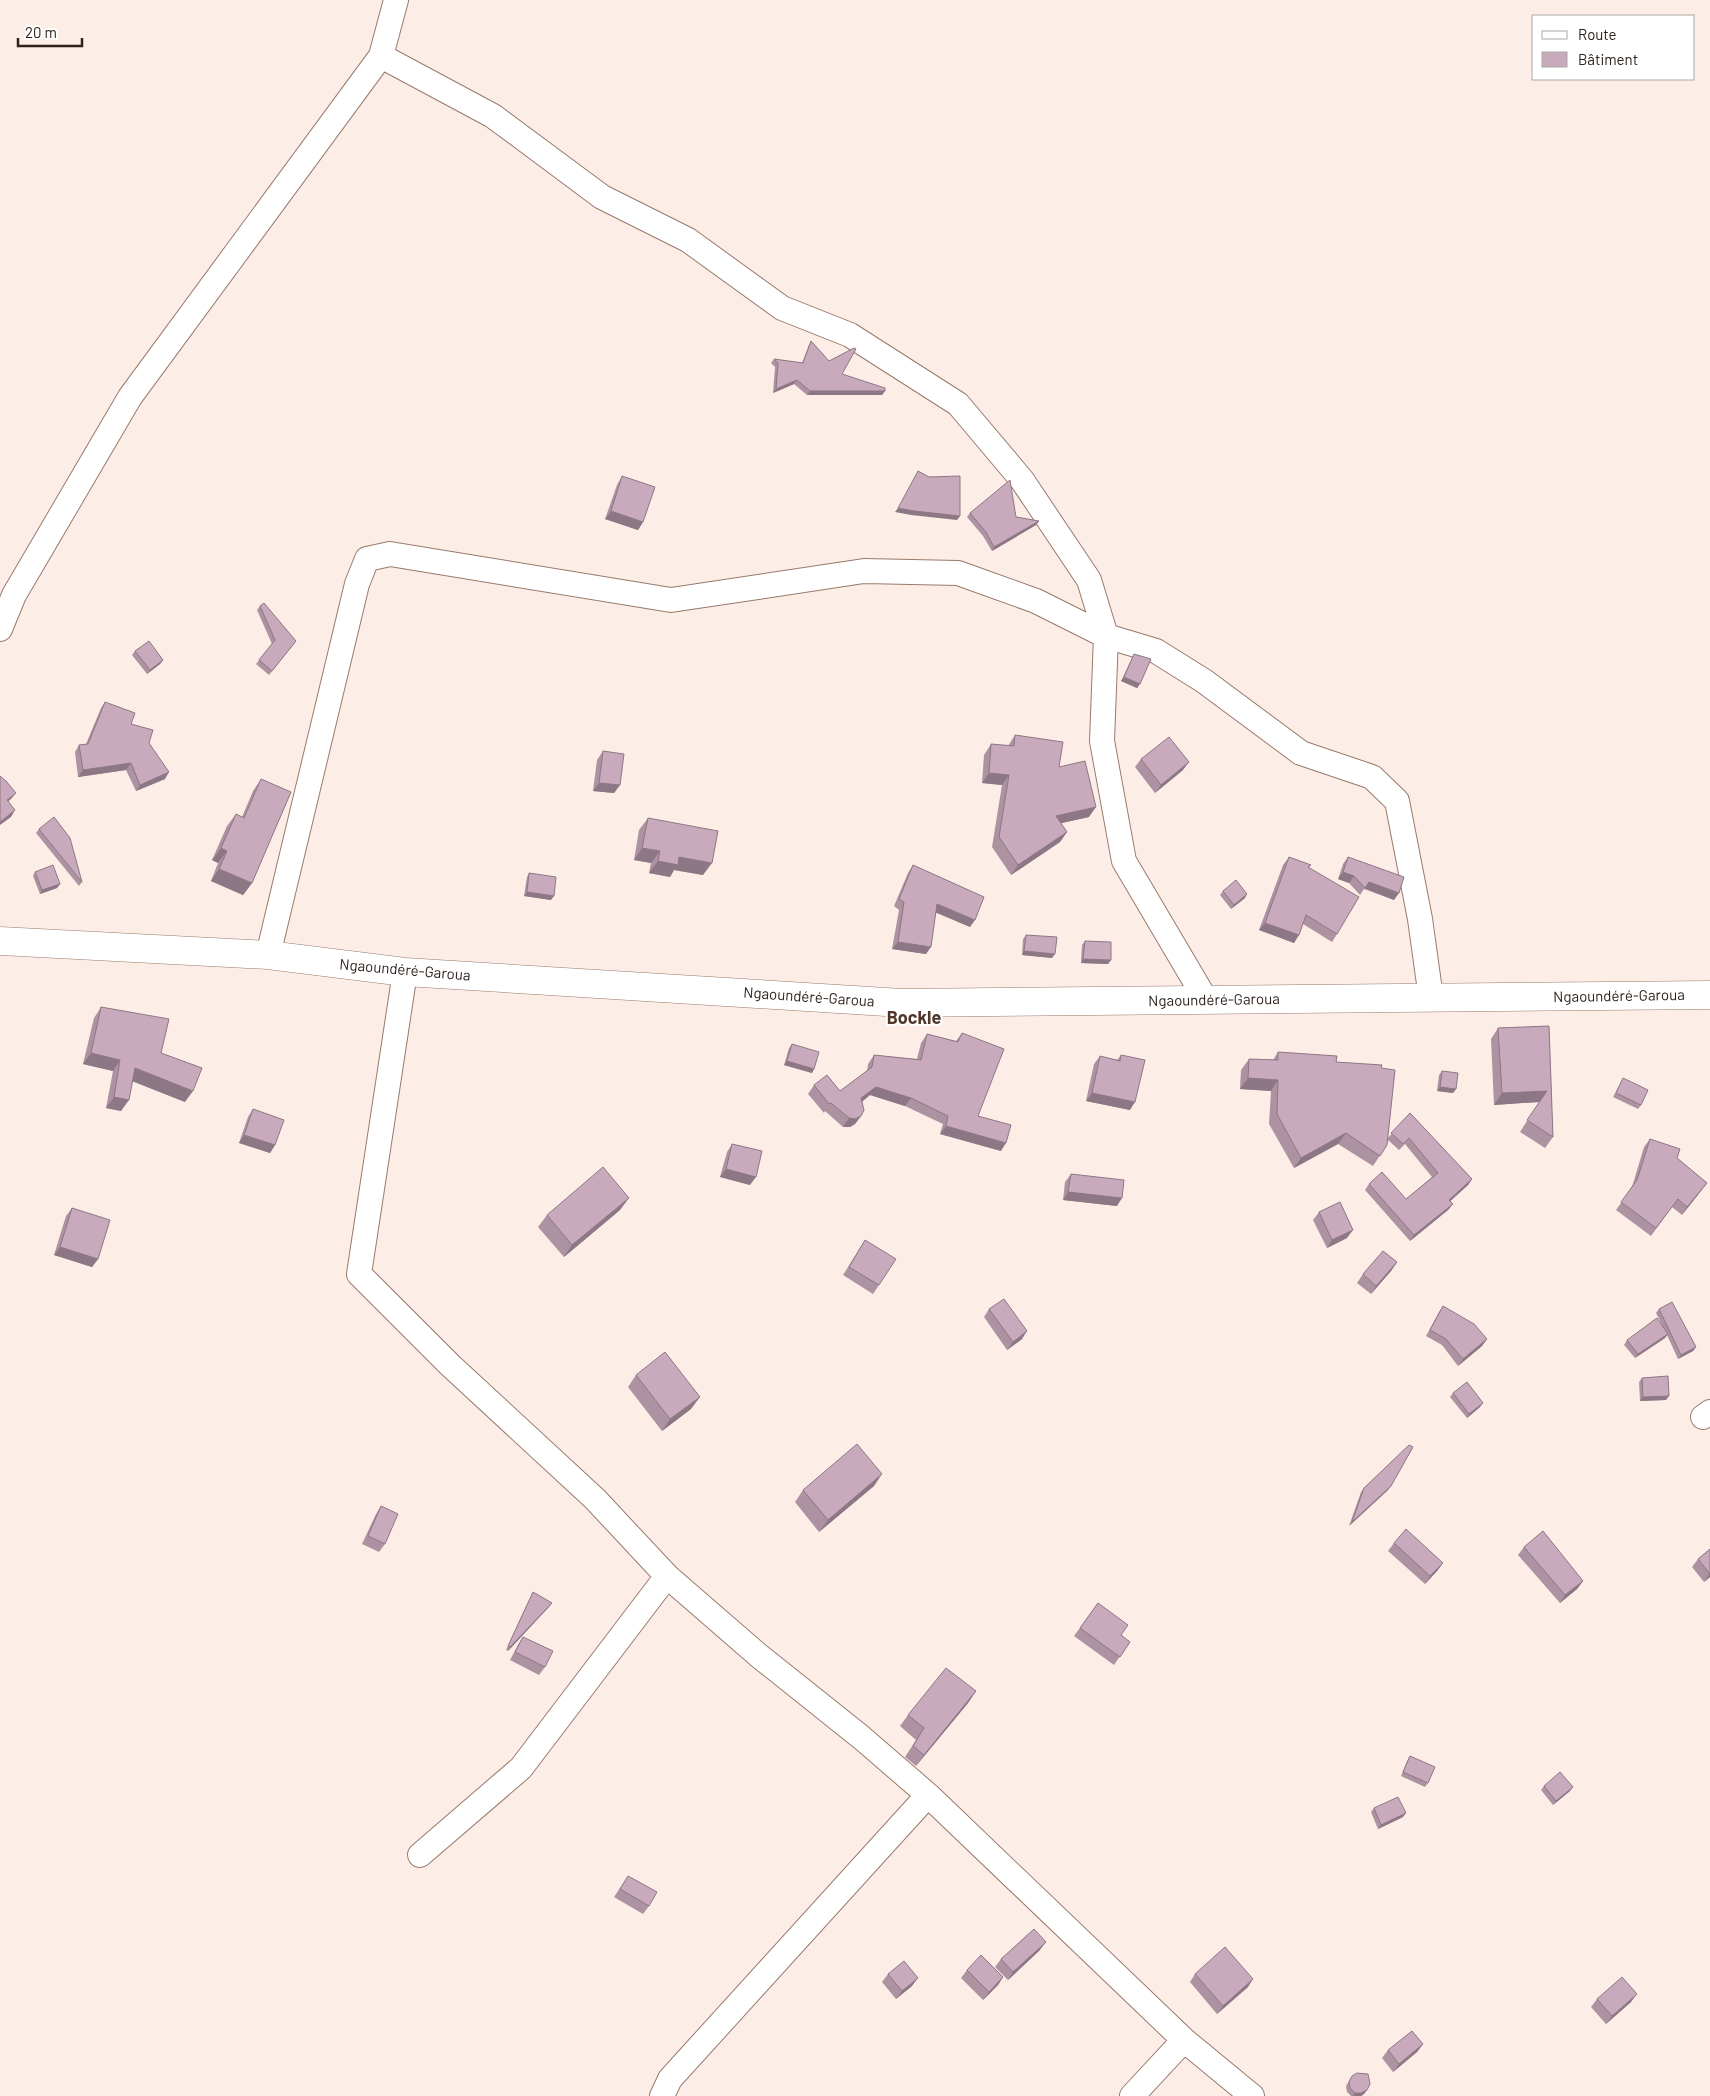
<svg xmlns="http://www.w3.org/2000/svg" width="1710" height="2096" font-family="Barlow,sans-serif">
  <rect width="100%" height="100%" fill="#fceee7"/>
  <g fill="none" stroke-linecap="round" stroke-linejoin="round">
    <defs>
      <path id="street" d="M 381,56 L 493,116 L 602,197 L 688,240 L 782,308 L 850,335 L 958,404 L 1022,480 L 1089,580 L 1106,636 L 1102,741 L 1124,861 L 1206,1000
        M 0,629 L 14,595 L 130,397 L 381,56 L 396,0
        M 268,955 L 357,584 L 367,559 L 390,554 L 671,600 L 864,571 L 958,573 L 1036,601 L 1106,636 L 1156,651 L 1204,681 L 1301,753 L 1372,777 L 1397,801 L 1420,919 L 1431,998
        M 405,972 L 359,1274 L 450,1365 L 595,1499 L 667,1576 L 758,1655 L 862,1738 L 928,1795 L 1184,2040 L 1252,2096
        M 1703,1417 L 1710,1412
        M 420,1855 L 521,1768 L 667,1576
        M 662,2096 L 670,2079 L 928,1795
        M 1132,2096 L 1184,2040"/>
      <path id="highway" d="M 0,941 L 268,955 L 405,972 L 902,1003 L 1710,995"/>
    </defs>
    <use href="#street" stroke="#987a6b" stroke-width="26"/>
    <use href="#highway" stroke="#987a6b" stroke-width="29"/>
    <use href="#street" stroke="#fff" stroke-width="24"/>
    <use href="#highway" stroke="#fff" stroke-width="28"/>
  </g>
  <path fill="#ad92a2" d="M 811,341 L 829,361 L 842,374 L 885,391 L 882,395 L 807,395 L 794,384 L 773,393 L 775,367 L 771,363 L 774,359 L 802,363 L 809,345 Z
    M 622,476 L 643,522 L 638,530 L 605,519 L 617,485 Z
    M 970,513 L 1016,517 L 1039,521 L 1036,525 L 992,551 L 983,536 L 967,517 Z
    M 260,606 L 293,645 L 269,675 L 256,664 L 272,644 L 257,610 Z
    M 135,651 L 163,660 L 160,664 L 147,674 L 132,655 Z
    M 1134,654 L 1140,684 L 1137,688 L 1121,681 L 1132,658 Z
    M 105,702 L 131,724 L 149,743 L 165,779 L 136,791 L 126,770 L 78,777 L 75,752 L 79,745 L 86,744 L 101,708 Z
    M 1015,735 L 1059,767 L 1089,817 L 1061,823 L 1067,832 L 1060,842 L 1011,875 L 992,847 L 1002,785 L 982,783 L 984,755 L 991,744 L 1008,746 Z
    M 603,751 L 620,785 L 614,793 L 593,791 L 597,760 Z
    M 1141,759 L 1183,770 L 1155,793 L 1135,767 Z
    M 261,779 L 252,883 L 243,895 L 211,881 L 218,863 L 212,860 L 227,826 L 236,814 L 242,817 L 253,791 Z
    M 648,818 L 703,875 L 674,870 L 670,877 L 649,873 L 651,863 L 634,860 L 639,830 Z
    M 39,829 L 82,882 L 79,886 L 36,833 Z
    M 1289,857 L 1309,867 L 1337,934 L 1332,942 L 1303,924 L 1294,943 L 1259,930 L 1283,865 Z
    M 1348,857 L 1394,900 L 1364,889 L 1360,895 L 1349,883 L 1338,879 L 1343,864 Z
    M 913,865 L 970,927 L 936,912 L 926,954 L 892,949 L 899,910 L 894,906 L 908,873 Z
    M 35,872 L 60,884 L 57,888 L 40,894 L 33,876 Z
    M 529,873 L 551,900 L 524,896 L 527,877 Z
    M 1223,891 L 1245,898 L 1231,909 L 1220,895 Z
    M 1026,935 L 1052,958 L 1022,955 L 1023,939 Z
    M 1085,941 L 1111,960 L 1108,964 L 1081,963 L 1082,945 Z
    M 101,1007 L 161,1053 L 185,1102 L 132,1081 L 121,1111 L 106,1108 L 113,1071 L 83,1064 L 94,1018 Z
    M 1549,1026 L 1553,1137 L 1545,1148 L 1520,1132 L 1539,1102 L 1494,1105 L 1491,1039 L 1498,1028 Z
    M 962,1033 L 978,1116 L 1001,1151 L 940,1134 L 943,1124 L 905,1106 L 870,1095 L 862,1102 L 861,1116 L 855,1124 L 850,1127 L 843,1127 L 825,1111 L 824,1113 L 808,1094 L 814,1085 L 840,1091 L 867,1071 L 868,1064 L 874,1055 L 917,1059 L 921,1043 L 927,1034 L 956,1041 Z
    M 792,1044 L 814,1069 L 812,1073 L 784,1065 L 789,1048 Z
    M 1278,1052 L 1336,1062 L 1381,1068 L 1388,1138 L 1410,1113 L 1472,1179 L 1468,1185 L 1450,1201 L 1453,1204 L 1448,1210 L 1410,1241 L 1365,1190 L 1369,1184 L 1406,1199 L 1432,1177 L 1405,1144 L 1399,1150 L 1388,1140 L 1387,1145 L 1373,1166 L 1338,1144 L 1294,1168 L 1269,1124 L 1271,1091 L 1240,1089 L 1241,1070 L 1249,1059 L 1273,1060 Z
    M 1121,1055 L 1130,1110 L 1086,1101 L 1094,1064 L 1100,1056 L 1117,1060 Z
    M 1442,1071 L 1456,1089 L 1453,1093 L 1437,1091 L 1439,1075 Z
    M 1623,1078 L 1641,1105 L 1638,1109 L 1613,1097 Z
    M 253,1109 L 275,1145 L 270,1153 L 239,1143 L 248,1117 Z
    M 1650,1139 L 1677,1158 L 1707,1183 L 1682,1215 L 1672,1207 L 1651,1236 L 1616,1210 L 1632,1187 L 1644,1147 Z
    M 732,1144 L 750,1185 L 720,1177 L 727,1152 Z
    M 1071,1174 L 1117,1206 L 1063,1200 L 1065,1182 Z
    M 72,1208 L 98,1259 L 92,1267 L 54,1255 L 66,1216 Z
    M 620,1210 L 564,1257 L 538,1227 L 547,1215 Z
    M 1319,1212 L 1347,1238 L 1327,1248 L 1313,1220 Z
    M 865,1240 L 879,1285 L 873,1294 L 843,1275 Z
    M 1397,1262 L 1391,1271 L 1371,1294 L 1357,1283 L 1363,1274 Z
    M 1443,1306 L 1487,1339 L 1482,1346 L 1458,1366 L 1442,1345 L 1426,1336 L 1439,1312 Z
    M 989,1309 L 1022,1339 L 1007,1350 L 984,1317 Z
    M 1659,1309 L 1696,1347 L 1693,1351 L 1678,1359 L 1667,1335 L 1665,1338 L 1635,1358 L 1624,1345 L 1627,1340 L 1663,1327 L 1656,1313 Z
    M 636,1375 L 691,1409 L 662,1431 L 628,1387 Z
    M 1642,1378 L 1666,1400 L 1640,1401 L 1639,1382 Z
    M 1453,1393 L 1480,1407 L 1467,1418 L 1450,1397 Z
    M 874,1486 L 819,1532 L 795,1502 L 803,1490 Z
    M 1391,1486 L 1388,1490 L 1349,1526 L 1361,1492 L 1364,1488 Z
    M 381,1506 L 385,1544 L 379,1552 L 362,1544 L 376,1514 Z
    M 1394,1543 L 1443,1563 L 1437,1571 L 1425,1584 L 1388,1551 Z
    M 1524,1547 L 1583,1581 L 1577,1589 L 1560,1603 L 1518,1555 Z
    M 1710,1549 L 1710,1577 L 1704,1582 L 1692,1567 L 1698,1559 Z
    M 533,1592 L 552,1603 L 508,1651 L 506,1650 L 531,1596 Z
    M 1098,1603 L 1121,1635 L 1130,1642 L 1114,1665 L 1074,1636 Z
    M 523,1637 L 545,1667 L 539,1675 L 510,1660 L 518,1645 Z
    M 976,1691 L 968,1703 L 916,1766 L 905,1757 L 916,1740 L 900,1726 L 908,1715 Z
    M 1410,1756 L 1428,1783 L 1425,1787 L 1401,1776 L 1407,1761 Z
    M 1544,1786 L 1570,1791 L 1553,1805 L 1541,1790 Z
    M 1374,1808 L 1403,1817 L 1378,1829 L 1371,1812 Z
    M 628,1876 L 649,1906 L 643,1914 L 614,1897 Z
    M 1040,1950 L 1008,1980 L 995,1967 L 1001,1959 Z
    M 967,1970 L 1003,1977 L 998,1985 L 983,2000 L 961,1978 Z
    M 888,1974 L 912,1986 L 896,1999 L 882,1982 Z
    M 1195,1974 L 1248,1987 L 1217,2014 L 1190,1982 Z
    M 1597,1999 L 1631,2002 L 1606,2024 L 1591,2007 Z
    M 1423,2044 L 1417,2052 L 1393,2072 L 1382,2058 L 1388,2050 Z
    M 1352,2076 L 1367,2090 L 1364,2094 L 1361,2096 L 1351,2096 L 1347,2092 L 1346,2086 Z"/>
  <path fill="#8d7784" d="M 797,380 L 794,384 L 773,393 L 776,389 Z
    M 810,391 L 885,391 L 882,395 L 807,395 Z
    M 898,508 L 960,516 L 957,520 L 911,515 L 895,512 Z
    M 611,511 L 643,522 L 638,530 L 605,519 Z
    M 1039,521 L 1036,525 L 992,551 L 994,547 Z
    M 163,660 L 160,664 L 147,674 L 150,670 Z
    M 1124,677 L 1140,684 L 1137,688 L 1121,681 Z
    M 1189,762 L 1183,770 L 1155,793 L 1161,785 Z
    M 131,763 L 126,770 L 78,777 L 83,770 Z
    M 169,772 L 165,779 L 136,791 L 140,785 Z
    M 989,773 L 1009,775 L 1002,785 L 982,783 Z
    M 599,783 L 620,785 L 614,793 L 593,791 Z
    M 16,793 L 11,799 L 3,806 L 7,800 Z
    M 1096,807 L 1089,817 L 1049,826 L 1056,816 Z
    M 15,810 L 11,817 L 0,825 L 0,822 Z
    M 1067,832 L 1060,842 L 1011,875 L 1018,865 Z
    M 221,848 L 227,851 L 218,863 L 212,860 Z
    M 642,848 L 660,851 L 651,863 L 634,860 Z
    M 679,857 L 712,863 L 703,875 L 674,870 L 670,877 L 649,873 L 658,861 Z
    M 219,869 L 252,883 L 243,895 L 211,881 Z
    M 1343,872 L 1354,876 L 1349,883 L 1338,879 Z
    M 1369,882 L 1399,893 L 1394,900 L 1364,888 Z
    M 60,884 L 57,888 L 40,894 L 42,890 Z
    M 527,892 L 554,896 L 551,900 L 524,896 Z
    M 1247,894 L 1245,898 L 1231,909 L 1234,905 Z
    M 937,904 L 975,920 L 970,927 L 932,911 Z
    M 1265,923 L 1299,935 L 1294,943 L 1259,930 Z
    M 898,942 L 931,947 L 926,954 L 892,949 Z
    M 1024,951 L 1055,954 L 1052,958 L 1022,955 Z
    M 1083,959 L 1111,960 L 1108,964 L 1081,963 Z
    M 91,1053 L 120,1060 L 113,1071 L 83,1064 Z
    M 787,1061 L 814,1069 L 812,1073 L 784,1065 Z
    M 135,1068 L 193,1091 L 185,1102 L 127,1079 Z
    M 1248,1078 L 1278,1080 L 1271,1091 L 1240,1089 Z
    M 876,1087 L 911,1098 L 905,1106 L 870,1095 L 855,1107 L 861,1098 Z
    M 1440,1087 L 1456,1089 L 1453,1093 L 1437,1091 Z
    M 1547,1091 L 1539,1102 L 1494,1105 L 1502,1093 Z
    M 1092,1093 L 1135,1102 L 1130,1110 L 1086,1101 Z
    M 114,1097 L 129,1100 L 121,1111 L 106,1108 Z
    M 861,1116 L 855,1124 L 850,1127 L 843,1127 L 849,1118 Z
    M 946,1126 L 1006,1143 L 1001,1151 L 940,1134 Z
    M 1346,1133 L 1338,1144 L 1294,1168 L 1301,1158 Z
    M 244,1135 L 275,1145 L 270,1153 L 239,1143 Z
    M 726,1169 L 756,1177 L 750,1185 L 720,1177 Z
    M 1472,1179 L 1468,1185 L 1445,1206 L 1449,1200 Z
    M 1707,1183 L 1701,1191 L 1682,1215 L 1687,1207 Z
    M 1068,1192 L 1122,1198 L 1117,1206 L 1063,1200 Z
    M 629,1198 L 620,1210 L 564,1257 L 572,1245 Z
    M 1453,1204 L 1448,1210 L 1410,1241 L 1414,1235 Z
    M 1353,1230 L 1347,1238 L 1327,1248 L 1332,1240 Z
    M 60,1247 L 98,1259 L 92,1267 L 54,1255 Z
    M 1397,1262 L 1391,1271 L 1371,1294 L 1376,1286 Z
    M 1027,1331 L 1022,1339 L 1007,1350 L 1013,1342 Z
    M 1668,1334 L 1665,1338 L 1635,1358 L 1638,1354 Z
    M 1487,1339 L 1482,1346 L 1458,1366 L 1463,1359 Z
    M 1696,1347 L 1693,1351 L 1678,1359 L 1681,1355 Z
    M 1669,1396 L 1666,1400 L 1640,1401 L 1643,1397 Z
    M 700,1397 L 691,1409 L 662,1431 L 670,1419 Z
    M 1483,1403 L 1480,1407 L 1467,1418 L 1469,1414 Z
    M 882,1474 L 874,1486 L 819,1532 L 828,1520 Z
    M 1391,1486 L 1388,1490 L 1349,1526 L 1352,1522 Z
    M 1443,1563 L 1437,1571 L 1425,1584 L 1430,1576 Z
    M 1710,1573 L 1710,1577 L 1704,1582 Z
    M 1583,1581 L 1577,1589 L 1560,1603 L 1565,1595 Z
    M 552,1603 L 549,1607 L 508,1651 L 510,1647 Z
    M 976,1691 L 968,1703 L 916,1766 L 924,1755 Z
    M 1573,1787 L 1570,1791 L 1553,1805 L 1556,1801 Z
    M 1406,1813 L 1403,1817 L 1378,1829 L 1381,1825 Z
    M 1046,1942 L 1040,1950 L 1008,1980 L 1013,1972 Z
    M 1003,1977 L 998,1985 L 983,2000 L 989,1992 Z
    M 918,1978 L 912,1986 L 896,1999 L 902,1991 Z
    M 1253,1979 L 1248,1987 L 1217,2014 L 1223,2006 Z
    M 1637,1994 L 1631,2002 L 1606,2024 L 1612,2016 Z
    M 1423,2044 L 1417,2052 L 1393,2072 L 1399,2064 Z
    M 1367,2090 L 1364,2094 L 1361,2096 L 1353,2096 L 1355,2093 Z"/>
  <path fill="#c9aabc" stroke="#8d7784" d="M 811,341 L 829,361 L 854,348 L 856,349 L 842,374 L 885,388 L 885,391 L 810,391 L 797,380 L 776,389 L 778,363 L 774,359 L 803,363 Z
    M 918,471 L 929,477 L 960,476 L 960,516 L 914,511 L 898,508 Z
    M 622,476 L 655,487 L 643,522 L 611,511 Z
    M 1010,480 L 1016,517 L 1039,521 L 994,547 L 986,532 L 970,513 Z
    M 264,603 L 296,641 L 272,671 L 259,660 L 275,640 L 260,606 Z
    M 149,641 L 163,660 L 150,670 L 135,651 Z
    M 1134,654 L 1151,659 L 1140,684 L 1124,677 Z
    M 105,702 L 135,713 L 131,724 L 153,730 L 149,743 L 169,772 L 140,785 L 131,763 L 83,770 L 79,745 L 88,744 Z
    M 1015,735 L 1063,742 L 1059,767 L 1085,761 L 1096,807 L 1056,816 L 1067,832 L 1018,865 L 999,837 L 1009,775 L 989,773 L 991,744 L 1014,746 Z
    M 1169,737 L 1189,762 L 1161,785 L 1141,759 Z
    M 603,751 L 624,754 L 620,785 L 599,783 Z
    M 0,776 L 6,781 L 16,793 L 7,800 L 15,810 L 0,822 Z
    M 261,779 L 291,792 L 252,883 L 219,869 L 227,851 L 221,848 L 236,814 L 244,818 Z
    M 54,817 L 70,838 L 82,882 L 39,829 Z
    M 648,818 L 718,831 L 712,863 L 679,857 L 678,865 L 658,861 L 660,851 L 642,848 Z
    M 1289,857 L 1311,865 L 1308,867 L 1359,897 L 1337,934 L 1306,915 L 1299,935 L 1265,923 Z
    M 1348,857 L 1404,877 L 1399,893 L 1369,882 L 1365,888 L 1354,876 L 1343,872 Z
    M 53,865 L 60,884 L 42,890 L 35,872 Z
    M 913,865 L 984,897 L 975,920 L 937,904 L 931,947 L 898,942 L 904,902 L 899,899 Z
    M 529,873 L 556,877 L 554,896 L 527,892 Z
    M 1236,880 L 1247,894 L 1234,905 L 1223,891 Z
    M 1026,935 L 1057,937 L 1055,954 L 1024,951 Z
    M 1085,941 L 1111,942 L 1111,960 L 1083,959 Z
    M 101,1007 L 169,1019 L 161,1053 L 202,1068 L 193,1091 L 135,1068 L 129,1100 L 114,1097 L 120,1060 L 91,1053 Z
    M 1549,1026 L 1553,1137 L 1527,1120 L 1547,1091 L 1502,1093 L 1498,1028 Z
    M 962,1033 L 1004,1049 L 978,1116 L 1011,1125 L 1006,1143 L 946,1126 L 948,1116 L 911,1098 L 876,1087 L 861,1098 L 864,1110 L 861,1116 L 855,1119 L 849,1118 L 831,1103 L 829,1104 L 814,1085 L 827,1075 L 840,1091 L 872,1067 L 874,1055 L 921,1060 L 927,1034 L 958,1042 Z
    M 792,1044 L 819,1052 L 814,1069 L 787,1061 Z
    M 1278,1052 L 1337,1056 L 1336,1062 L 1382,1065 L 1381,1068 L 1395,1070 L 1387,1145 L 1380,1156 L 1346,1133 L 1301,1158 L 1277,1114 L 1278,1080 L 1248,1078 L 1249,1059 L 1278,1060 Z
    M 1121,1055 L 1145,1060 L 1135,1102 L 1092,1093 L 1100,1056 L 1120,1061 Z
    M 1442,1071 L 1458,1073 L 1456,1089 L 1440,1087 Z
    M 1623,1078 L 1648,1090 L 1641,1105 L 1616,1093 Z
    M 253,1109 L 284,1120 L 275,1145 L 244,1135 Z
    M 1410,1113 L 1472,1179 L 1449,1200 L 1453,1204 L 1414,1235 L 1369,1184 L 1382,1172 L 1406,1199 L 1438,1173 L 1409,1138 L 1403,1144 L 1391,1133 Z
    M 1650,1139 L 1680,1149 L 1677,1158 L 1707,1183 L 1687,1207 L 1678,1199 L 1656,1228 L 1621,1202 L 1637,1180 Z
    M 732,1144 L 762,1151 L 756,1177 L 726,1169 Z
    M 603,1167 L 629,1198 L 572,1245 L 547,1215 Z
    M 1071,1174 L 1124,1180 L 1122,1198 L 1068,1192 Z
    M 1340,1202 L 1353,1230 L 1332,1240 L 1319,1212 Z
    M 72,1208 L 110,1220 L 98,1259 L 60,1247 Z
    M 865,1240 L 896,1259 L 879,1285 L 849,1267 Z
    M 1383,1251 L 1397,1262 L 1376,1286 L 1363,1274 Z
    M 1004,1299 L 1027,1331 L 1013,1342 L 989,1309 Z
    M 1672,1302 L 1696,1347 L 1681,1355 L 1659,1309 Z
    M 1443,1306 L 1474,1324 L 1487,1339 L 1463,1359 L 1446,1339 L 1430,1330 Z
    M 1657,1318 L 1668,1334 L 1638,1354 L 1627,1340 Z
    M 665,1352 L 700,1397 L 670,1419 L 636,1375 Z
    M 1668,1376 L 1669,1396 L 1643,1397 L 1642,1378 Z
    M 1467,1382 L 1483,1403 L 1469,1414 L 1453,1393 Z
    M 857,1444 L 882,1474 L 828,1520 L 803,1490 Z
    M 1409,1445 L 1413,1447 L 1391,1486 L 1352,1522 L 1364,1488 Z
    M 381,1506 L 398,1514 L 385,1544 L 368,1536 Z
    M 1406,1529 L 1443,1563 L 1430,1576 L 1394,1543 Z
    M 1543,1531 L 1583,1581 L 1565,1595 L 1524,1547 Z
    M 1710,1549 L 1710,1574 L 1698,1559 Z
    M 533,1592 L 552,1603 L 510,1647 L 508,1646 Z
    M 1098,1603 L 1128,1625 L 1121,1635 L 1130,1642 L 1120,1657 L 1080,1628 Z
    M 523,1637 L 553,1651 L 545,1667 L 515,1652 Z
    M 946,1668 L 976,1691 L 924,1755 L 913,1746 L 924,1728 L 908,1715 Z
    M 1410,1756 L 1435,1767 L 1428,1783 L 1403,1772 Z
    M 1560,1772 L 1573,1787 L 1556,1801 L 1544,1786 Z
    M 1398,1797 L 1406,1813 L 1381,1825 L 1374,1808 Z
    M 628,1876 L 657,1892 L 649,1906 L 620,1889 Z
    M 1034,1929 L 1046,1942 L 1013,1972 L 1001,1959 Z
    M 1225,1947 L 1253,1979 L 1223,2006 L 1195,1974 Z
    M 981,1955 L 1003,1977 L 989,1992 L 967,1970 Z
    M 904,1961 L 918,1978 L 902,1991 L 888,1974 Z
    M 1622,1977 L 1637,1994 L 1612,2016 L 1597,1999 Z
    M 1412,2031 L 1423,2044 L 1399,2064 L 1388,2050 Z
    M 1357,2073 L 1368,2074 L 1370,2084 L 1367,2090 L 1361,2093 L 1355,2093 L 1350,2088 L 1349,2082 L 1352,2076 Z"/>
  <g text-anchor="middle" stroke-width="4" stroke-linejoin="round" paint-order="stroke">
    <g font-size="15" fill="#2e221c" stroke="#fff">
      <text transform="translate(405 970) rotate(5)" y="5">Ngaoundéré-Garoua</text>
      <text transform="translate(1619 996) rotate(-1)" y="5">Ngaoundéré-Garoua</text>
      <text transform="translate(809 997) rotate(4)" y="5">Ngaoundéré-Garoua</text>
      <text transform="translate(1214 1000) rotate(-1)" y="5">Ngaoundéré-Garoua</text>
    </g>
    <g font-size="18" font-weight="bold" fill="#503629" stroke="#fff">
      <text x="914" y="1024">Bockle</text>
    </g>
  </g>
  <rect x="1532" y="15" width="162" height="65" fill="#ffffff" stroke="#aba7a4"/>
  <rect x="1542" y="31" width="25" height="8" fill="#ffffff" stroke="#aba7a4"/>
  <text x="1578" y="40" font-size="15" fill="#2e221c">Route</text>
  <rect x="1542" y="52" width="25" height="15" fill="#c9aabc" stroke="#aba7a4"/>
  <text x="1578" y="65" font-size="15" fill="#2e221c">Bâtiment</text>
  <path d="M18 38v8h64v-8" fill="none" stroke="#2e221c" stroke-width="2.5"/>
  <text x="25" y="38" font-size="15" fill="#2e221c" stroke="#ffffff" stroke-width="4" paint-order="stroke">20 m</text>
</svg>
